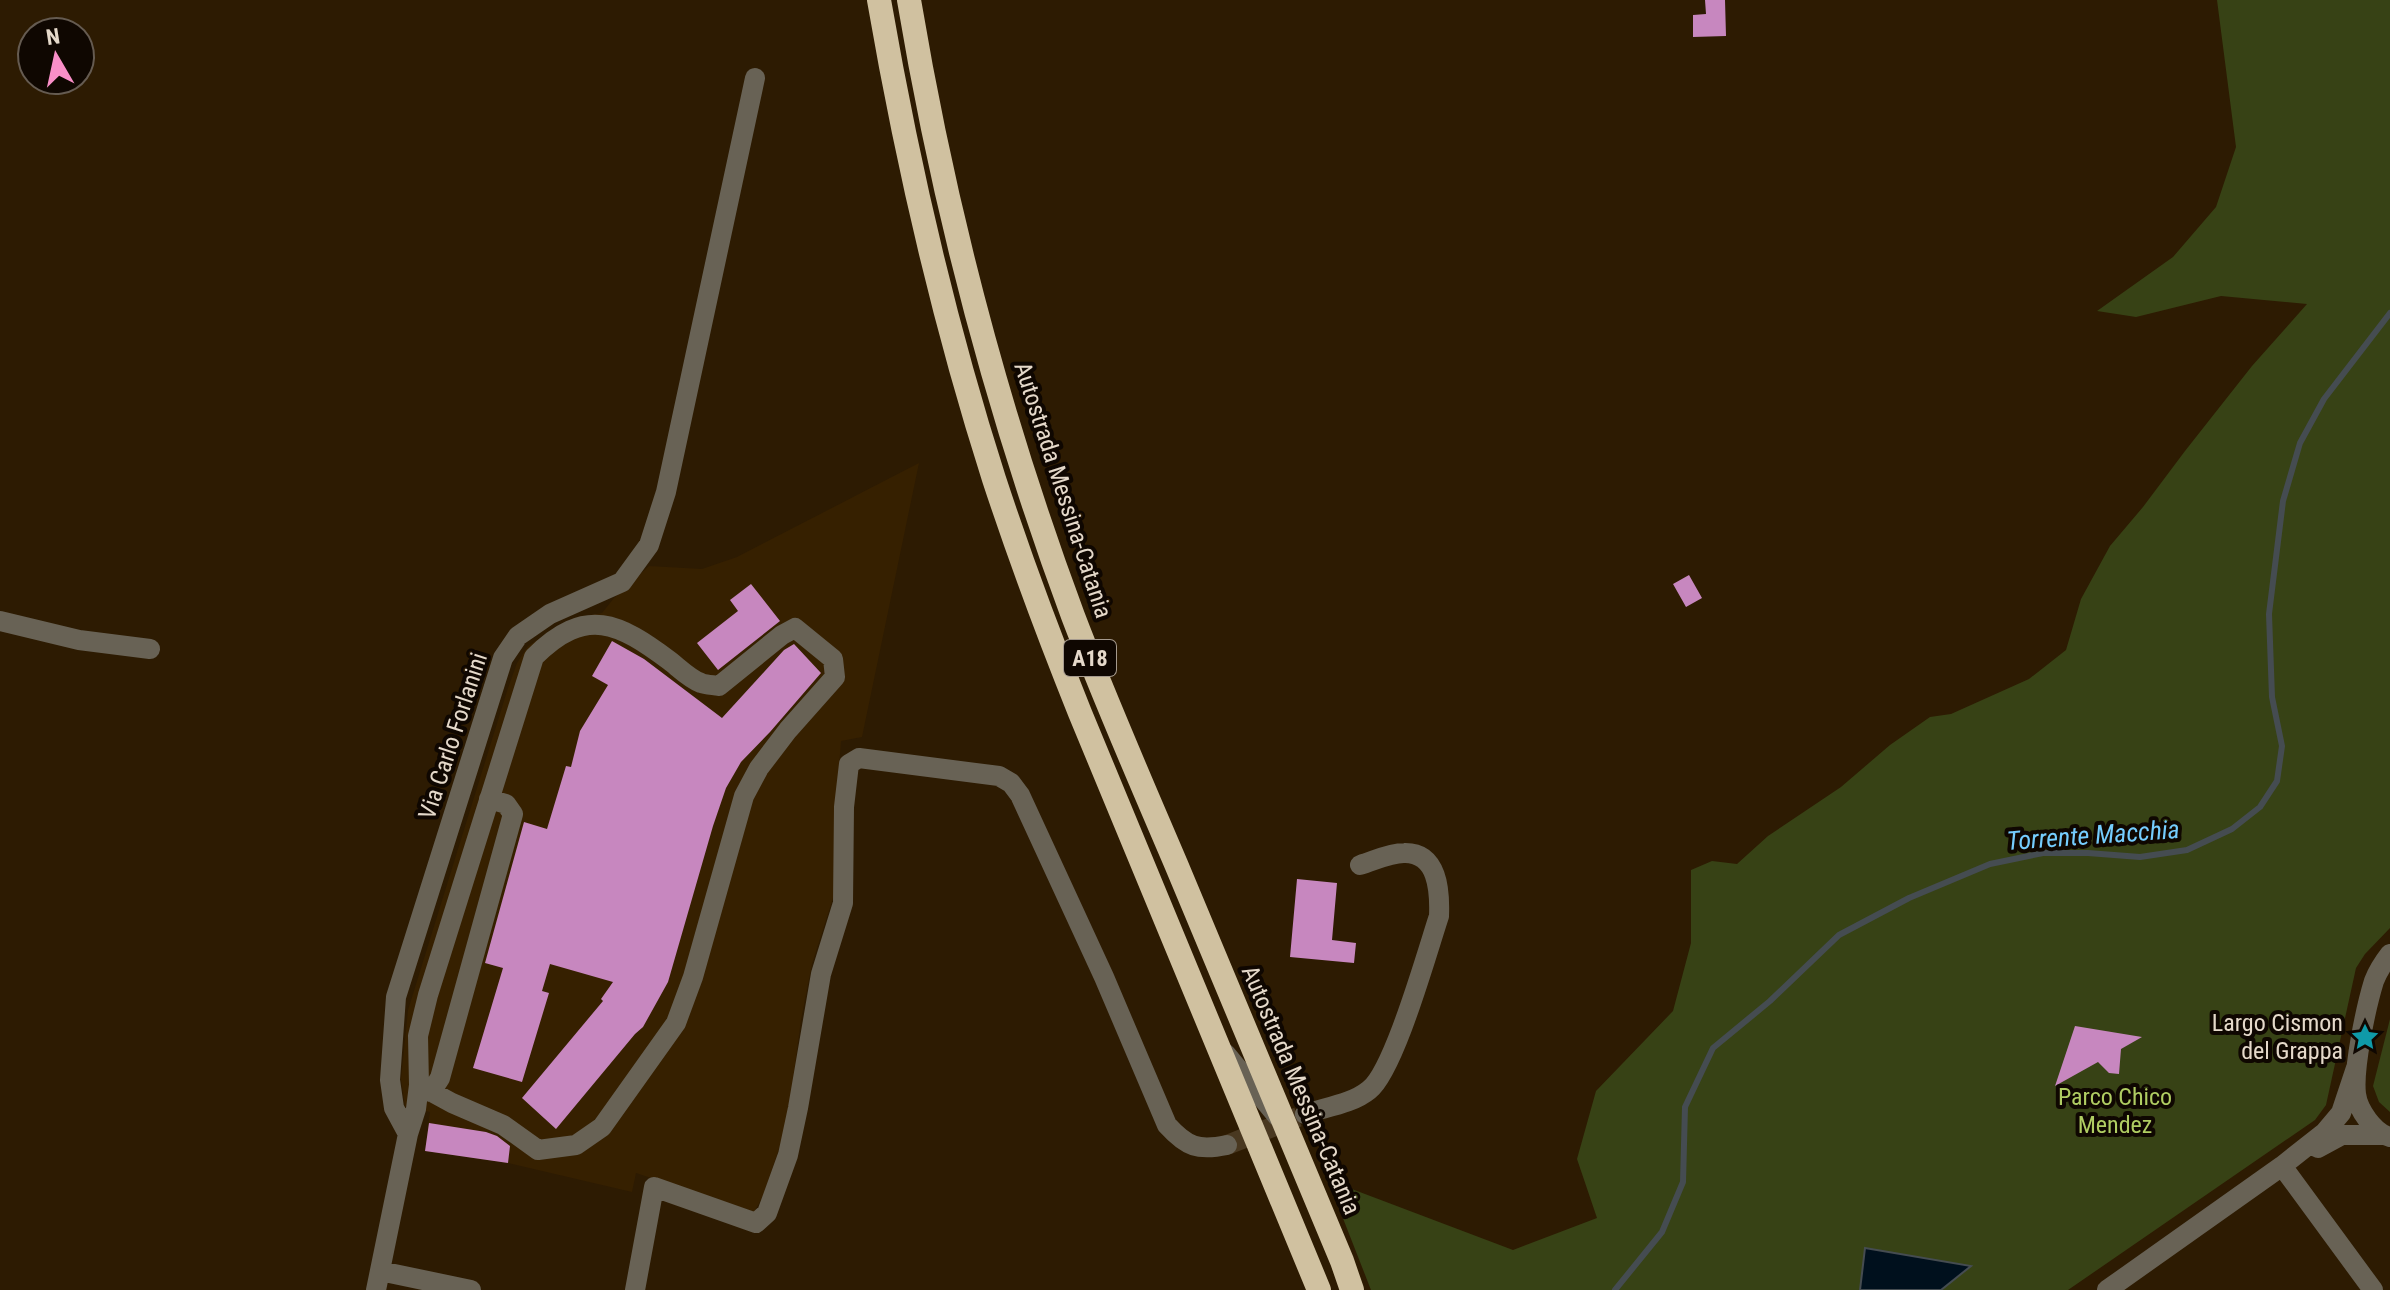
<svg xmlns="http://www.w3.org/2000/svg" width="2390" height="1290" font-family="'Roboto Condensed',sans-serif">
  <rect width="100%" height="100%" fill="#2d1b02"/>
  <path fill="#362000" d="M 919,463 L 862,737 L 841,741 L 837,793 L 834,895 L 812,964 L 801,1020 L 787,1125 L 763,1196 L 754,1212 L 636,1173 L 632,1192 L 508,1163 L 425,1151 L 430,1112 L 405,1106 L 401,1079 L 408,1010 L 508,688 L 517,663 L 528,646 L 560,625 L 580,617 L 602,613 L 614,598 L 649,566 L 702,569 L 737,557 Z"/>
  <path fill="#374215" d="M 2217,0 L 2390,0 L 2390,928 L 2365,954 L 2356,968 L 2326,1105 L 2315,1120 L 2068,1290 L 1371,1290 L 1328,1180 L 1513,1250 L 1597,1218 L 1577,1159 L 1596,1091 L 1673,1011 L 1691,943 L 1691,870 L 1712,861 L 1737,864 L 1768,836 L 1841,787 L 1890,745 L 1930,717 L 1951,714 L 2029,679 L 2066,650 L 2081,599 L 2110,546 L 2143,507 L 2185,451 L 2252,366 L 2307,304 L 2221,296 L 2136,317 L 2097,311 L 2173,257 L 2216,207 L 2236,147 Z
    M 2390,1019 L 2390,1112 L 2379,1102 L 2373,1086 Z"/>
  <path fill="#00101d" stroke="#454c51" stroke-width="2" d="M 1865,1248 L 1971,1266 L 1941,1290 L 1860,1290 Z"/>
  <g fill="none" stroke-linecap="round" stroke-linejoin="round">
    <path stroke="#454c51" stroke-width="6" d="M 1615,1290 L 1662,1232 L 1683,1182 L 1685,1107 L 1713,1048 L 1770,1001 L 1839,935 L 1909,898 L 1990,864 L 2043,853 L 2088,853 L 2140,857 L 2187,850 L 2232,829 L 2260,807 L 2277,781 L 2282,746 L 2272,697 L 2269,614 L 2283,501 L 2300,443 L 2324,399 L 2390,313"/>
  </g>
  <path fill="#c787bf" d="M 1705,0 L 1725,0 L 1726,36 L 1693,37 L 1693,15 L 1706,14 Z
    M 1689,575 L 1702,598 L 1686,607 L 1673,584 Z
    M 751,584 L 780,621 L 718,670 L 697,643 L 738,611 L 730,600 Z
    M 612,641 L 644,659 L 722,718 L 784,650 L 794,644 L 821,673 L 770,732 L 741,762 L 726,788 L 713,826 L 668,982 L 643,1027 L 635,1034 L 556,1129 L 522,1098 L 603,1001 L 601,999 L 613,982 L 550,964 L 542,991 L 549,993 L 522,1082 L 473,1068 L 503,968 L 485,963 L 524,822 L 547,829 L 566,766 L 571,767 L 580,731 L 608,685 L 592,676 Z
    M 1297,879 L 1337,883 L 1332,940 L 1356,943 L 1354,963 L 1290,957 Z
    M 2075,1026 L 2142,1037 L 2121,1049 L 2119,1074 L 2109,1073 L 2098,1062 L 2055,1086 Z
    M 429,1123 L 486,1132 L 497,1136 L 510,1146 L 508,1163 L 425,1151 Z"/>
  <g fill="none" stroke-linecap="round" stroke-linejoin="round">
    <path stroke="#493820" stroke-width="20" stroke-dasharray="20 10" stroke-linecap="butt" d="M 1227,1145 L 1298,1117"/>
    <path stroke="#686255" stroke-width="20" d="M 0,621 L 79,640 L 150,649
      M 2390,954 C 2383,963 2378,971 2374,981 C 2366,1007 2353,1068 2356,1094 C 2358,1110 2374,1133 2390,1137
      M 1226,1054 L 1277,1116
      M 431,1092 L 440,1078 L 513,814 L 506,804 L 489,799
      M 1305,1114 C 1326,1107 1352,1104 1369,1090 C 1394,1071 1427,952 1439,916 C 1440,891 1438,852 1404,853 C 1389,853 1374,861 1360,865
      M 408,1134 L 416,1109 L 419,1085 L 418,1036 L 428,995 L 534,657 C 586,605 619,623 670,661 C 679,668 690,679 701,683 C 706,685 714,685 719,686 L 782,635 L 795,628 L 833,659 L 835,677 L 788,730 L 759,768 L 744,796 L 693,977 L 676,1023 L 602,1127 L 576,1145 L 538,1150 L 503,1125 L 452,1103 L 419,1085
      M 2318,1148 L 2342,1135 L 2382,1135
      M 2282,1166 L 2373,1290
      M 380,1271 L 471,1290
      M 376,1290 L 408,1134 L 394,1108 L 390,1080 L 396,997 L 503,658 L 518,636 L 550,614 L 622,582 L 649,545 L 666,492 L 755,78
      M 635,1290 L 654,1187 L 756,1223 L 767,1213 L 788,1155 L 798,1108 L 821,974 L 843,903 L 844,807 L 849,764 L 859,758 L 999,776 L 1011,783 L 1020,795 L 1104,977 L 1167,1125 C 1187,1147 1198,1151 1227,1145
      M 2107,1290 L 2282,1166 L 2325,1132 L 2341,1113 L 2356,1068"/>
    <path stroke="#d0c1a0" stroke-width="24" d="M 879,0 C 907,162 944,323 994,479 C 1020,558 1049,636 1080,713 L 1319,1290
      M 909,0 C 944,209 999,417 1073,616 C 1105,700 1141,782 1176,864 C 1231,996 1287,1128 1342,1261 L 1352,1290"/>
  </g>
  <defs>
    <symbol id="sight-bare" viewBox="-9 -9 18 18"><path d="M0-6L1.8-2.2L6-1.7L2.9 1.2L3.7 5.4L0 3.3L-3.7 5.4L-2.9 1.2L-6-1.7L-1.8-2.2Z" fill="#0f9aa8" stroke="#0f0701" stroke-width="2.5" paint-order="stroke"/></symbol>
  </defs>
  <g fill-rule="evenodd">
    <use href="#sight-bare" x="2345" y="1017" width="40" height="40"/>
  </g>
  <g text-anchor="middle" stroke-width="8" stroke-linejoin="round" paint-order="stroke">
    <rect fill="#0f0701" stroke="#a59a8e" stroke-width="2" x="1064" y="640" width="52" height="36" rx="6"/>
    <g font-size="22" font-weight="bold" fill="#e5d9ca">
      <text x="1090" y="666">A18</text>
    </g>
    <g font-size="24" fill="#e5d9ca" stroke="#0f0701">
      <text transform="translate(1063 490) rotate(72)" y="8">Autostrada Messina-Catania</text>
      <text transform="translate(453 736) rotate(-72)" y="8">Via Carlo Forlanini</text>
      <text transform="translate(1301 1090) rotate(67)" y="8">Autostrada Messina-Catania</text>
    </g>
    <g font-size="24" fill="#e5d9ca" stroke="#0f0701" text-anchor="end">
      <text x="2343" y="1031">Largo Cismon<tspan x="2343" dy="28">del Grappa</tspan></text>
    </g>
    <g font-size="24" fill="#b0cd62" stroke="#0f0701">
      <text x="2115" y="1105">Parco Chico<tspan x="2115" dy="28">Mendez</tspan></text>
    </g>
    <g font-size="26" font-style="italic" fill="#75cdfe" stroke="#0f0701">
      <text transform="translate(2093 835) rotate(-4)" y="9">Torrente Macchia</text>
    </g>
  </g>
  <g transform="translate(56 56) rotate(351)"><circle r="38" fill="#0f0701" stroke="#655b51" stroke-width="2"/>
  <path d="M0-6L14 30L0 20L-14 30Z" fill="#f98fc8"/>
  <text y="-12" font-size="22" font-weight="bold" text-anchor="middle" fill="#e5d9ca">N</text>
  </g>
</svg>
